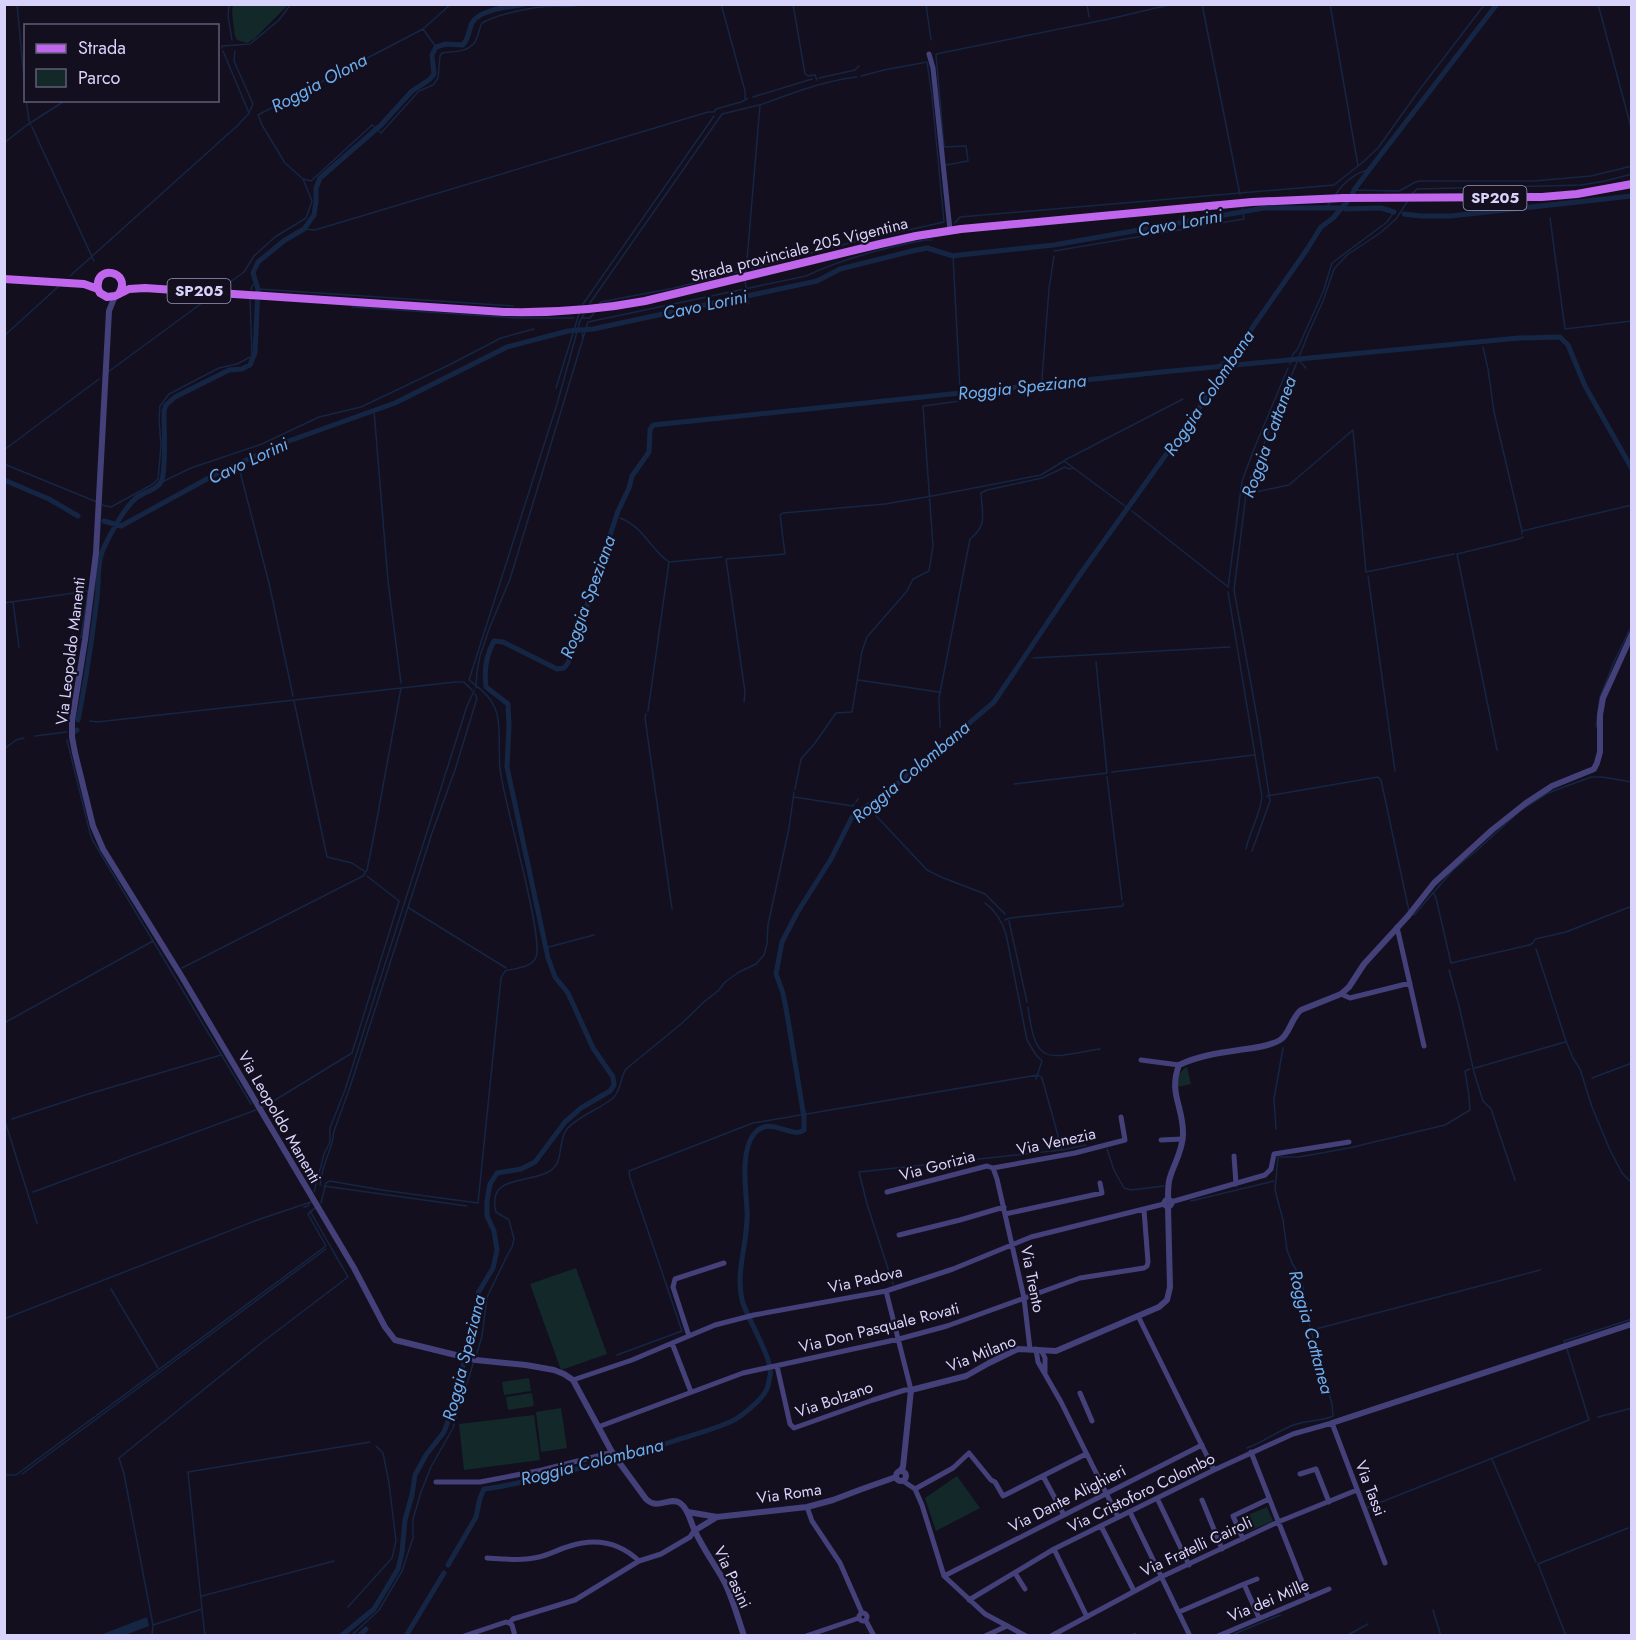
<svg xmlns="http://www.w3.org/2000/svg" width="1636" height="1640" font-family="Jost,sans-serif">
  <rect width="100%" height="100%" fill="#130f1f"/>
  <path fill="#132828" d="M 233,5 L 233,4 L 288,5 L 254,39 L 247,43 L 237,40 L 235,36 L 232,13 Z
    M 1187,1067 L 1191,1084 L 1178,1087 C 1177,1078 1179,1071 1187,1067 Z
    M 576,1268 L 607,1354 L 561,1370 L 530,1284 Z
    M 529,1378 L 531,1391 L 504,1395 L 502,1382 Z
    M 532,1393 L 534,1406 L 508,1410 L 506,1397 Z
    M 561,1408 L 567,1448 L 541,1452 L 536,1412 Z
    M 534,1415 L 540,1460 L 464,1470 L 459,1424 Z
    M 957,1476 L 980,1508 L 936,1531 L 925,1498 Z
    M 1267,1507 L 1273,1521 L 1247,1532 L 1241,1518 Z"/>
  <path fill="#152644" d="M 147,1617 L 149,1626 L 125,1635 L 100,1635 Z"/>
  <g fill="none" stroke-linecap="round" stroke-linejoin="round">
    <path stroke="#152644" stroke-width="1.5" d="M 17,4 L 26,99
      M 229,4 L 228,16 L 232,40
      M 793,4 L 805,74 L 808,76 L 815,75 L 817,80
      M 926,4 L 931,40
      M 1087,4 L 1089,17
      M 1202,4 L 1240,195
      M 1330,4 L 1358,166
      M 1598,4 L 1632,131
      M 423,29 L 436,47
      M 222,48 L 222,46 L 250,44 L 279,20 L 291,4
      M 235,51 L 234,61 L 253,104 L 250,111
      M 819,78 L 855,70 L 859,66
      M 753,97 L 812,79
      M 26,100 L 29,121 L 31,125
      M 32,127 L 94,261
      M 4,143 L 27,125 L 66,100
      M 946,165 L 968,161 L 966,146 L 944,147 L 936,54 L 1109,19 L 1173,4
      M 303,179 L 311,181 L 372,125 L 381,133 L 419,91 L 433,85 L 438,78 L 440,56 L 442,53 C 454,51 467,53 475,42 C 478,37 479,29 482,23 C 498,14 532,7 551,6 C 563,6 572,8 583,4
      M 1354,190 L 1399,191 C 1406,188 1411,183 1419,181 L 1533,181 L 1591,176 L 1632,166
      M 1336,194 C 1343,183 1356,172 1369,170
      M 1412,194 L 1417,189 L 1581,185 L 1605,181 L 1632,174
      M 1325,208 L 1330,203
      M 1550,218 L 1565,329 L 1632,321
      M 955,223 L 960,217 L 1334,185 L 1363,162 L 1378,148 L 1420,89 L 1485,4
      M 304,229 L 315,230 L 708,112 L 714,112 L 716,109 L 741,102 L 747,99 L 745,98 L 745,91 L 721,4
      M 1054,251 L 1244,219 L 1242,207
      M 953,256 L 960,389
      M 750,269 L 849,243 L 944,222 L 932,96 L 927,62 L 884,70 L 861,76
      M 746,272 L 760,105 C 792,93 823,81 857,77
      M 70,276 L 237,126 L 249,113 L 223,51
      M 745,281 L 747,294
      M 222,288 L 244,272 L 254,256 L 275,237 L 306,218 L 312,201 L 303,179 L 285,163 L 262,125 L 258,115 L 423,29 L 451,4
      M 258,289 L 513,306
      M 251,290 L 252,286 L 256,282
      M 748,300 L 749,304
      M 590,303 L 722,114 L 759,105
      M 600,303 L 601,302 L 674,288 L 745,270
      M 583,304 L 714,116
      M 352,307 L 517,318 L 574,318
      M 582,318 L 590,318 L 594,313
      M 582,330 L 583,338
      M 4,336 L 60,285
      M 1483,347 L 1488,369 L 1494,412 L 1522,531
      M 1297,358 L 1306,368
      M 1290,364 L 1293,354 L 1297,350 L 1323,292 L 1332,263 L 1387,222 L 1394,212
      M 1214,368 L 1224,361 L 1229,361
      M 108,372 L 210,297
      M 556,388 L 579,314
      M 1041,391 L 1049,289 L 1054,256
      M 374,411 L 388,581 L 401,683
      M 4,450 L 99,379
      M 1065,460 L 1183,399
      M 4,464 L 97,502
      M 238,464 L 269,583 L 293,696
      M 162,482 L 191,468 L 262,444 L 319,417 L 361,407 L 449,365 L 501,338 L 534,329
      M 1246,494 L 1289,485 L 1353,430 L 1366,572 L 1454,554
      M 102,505 L 111,507 L 153,484 L 158,479 L 161,446 L 159,418 L 160,406 L 169,394 L 219,368 L 237,364 L 252,356 L 250,299
      M 1132,511 L 1227,586
      M 620,518 C 645,528 649,548 669,562
      M 1522,534 L 1522,531 L 1632,505
      M 1368,576 L 1395,771
      M 1228,587 L 1242,481 L 1254,449 L 1288,368
      M 1228,592 L 1262,797 C 1260,815 1250,831 1246,849
      M 13,602 L 19,647
      M 4,603 L 88,591 L 81,638
      M 1033,658 L 1230,647
      M 858,680 L 939,692
      M 476,688 L 477,671 L 480,656 L 489,629 L 510,579 L 588,322 L 806,276 C 844,258 883,248 925,240 L 932,240
      M 294,701 L 327,857 L 352,863 L 364,871
      M 744,702 L 745,692 L 726,559 L 785,554 L 780,515 L 783,513 L 885,504 L 932,496 L 1041,475 L 1064,461 L 1129,509
      M 648,711 L 669,562 L 722,557
      M 646,714 L 645,718 L 672,909
      M 79,719 L 80,719
      M 90,721 L 97,722 L 455,682 L 464,682 L 472,690
      M 940,727 L 939,698 L 970,539 C 988,525 982,514 981,493 L 987,490 L 1042,478 L 1065,467 L 1069,469 L 1073,468
      M 1596,727 L 1600,697 L 1614,662 L 1632,625
      M 35,736 L 67,732
      M 67,740 L 90,833 L 93,841 L 251,1104
      M 4,749 L 16,740 L 24,738
      M 1497,750 L 1457,554 L 1519,539 L 1523,537
      M 1112,772 L 1254,755
      M 1107,777 L 1122,900
      M 1014,784 L 1107,773 L 1096,662
      M 795,789 L 801,759 L 815,743 L 836,713 L 852,712 L 862,651 L 867,637 L 907,591 L 913,579 L 929,571 L 933,546 L 923,406 L 960,401 L 960,397
      M 1267,796 L 1378,777 L 1381,780 L 1409,911
      M 794,797 L 853,806 L 854,804
      M 856,802 L 858,799
      M 867,806 L 927,870 L 941,877 L 985,894 L 1005,914
      M 1252,851 L 1270,801 L 1258,723 L 1234,590 L 1246,494 L 1250,479 L 1309,332 L 1323,301 L 1334,269 L 1347,255 L 1380,233 L 1396,219 L 1407,202
      M 1434,894 L 1436,898 L 1451,963 L 1529,945 L 1533,943 L 1535,939 L 1566,932 L 1632,906
      M 985,903 C 996,911 1002,921 1006,934 L 1027,1040 L 1036,1055 L 1042,1061 L 1036,1079
      M 409,908 L 506,968
      M 1413,915 L 1414,915 L 1453,870 L 1476,851 L 1521,810 L 1548,793 L 1591,777 L 1602,777 L 1632,782
      M 1005,920 L 1010,918 L 1123,906 L 1123,903
      M 1009,921 L 1027,1002
      M 545,948 L 594,935
      M 1536,949 L 1566,1041 L 1573,1058 L 1580,1069 L 1592,1107 L 1610,1150 L 1622,1173 L 1632,1183
      M 182,968 L 363,876 L 367,870 L 374,835 L 401,688
      M 1449,970 L 1459,1006 L 1474,1072 L 1483,1101 L 1491,1109 L 1515,1180
      M 1028,1007 C 1036,1069 1048,1057 1100,1049
      M 4,1023 L 153,941
      M 1475,1068 L 1565,1042
      M 1592,1078 L 1632,1063
      M 262,1108 L 352,1053 L 399,901 L 367,876
      M 4,1118 L 37,1223
      M 12,1119 L 85,1095 L 221,1055
      M 1276,1129 L 1274,1099 L 1283,1048
      M 1107,1149 L 1114,1170 L 1124,1188 L 1131,1190 L 1164,1186
      M 321,1185 L 320,1185 L 323,1169 L 332,1143 L 334,1131 L 349,1090 L 432,833 L 455,770 L 477,698 L 475,694
      M 324,1186 L 467,1206
      M 33,1192 L 256,1110
      M 314,1192 L 324,1154 L 330,1142 L 330,1128 L 345,1090 L 467,706 L 474,691
      M 1191,1201 L 1274,1181
      M 321,1203 L 326,1183 L 330,1181 L 382,1190 L 478,1203 L 501,978 L 505,971 C 515,968 532,968 536,957 C 542,943 522,867 518,849 C 512,823 504,796 500,769 C 498,751 502,722 494,706 C 489,695 478,687 469,680 L 557,404 L 580,321 L 584,314
      M 304,1207 L 308,1206 L 310,1202
      M 893,1284 L 867,1204 L 859,1172 L 1061,1150
      M 111,1289 L 158,1368
      M 4,1319 L 260,1219 L 311,1202
      M 1312,1330 L 1540,1270
      M 1565,1343 L 1564,1341 L 1632,1319
      M 617,1355 L 682,1331 L 630,1178 L 629,1171 L 753,1123 L 1038,1075 L 1042,1078 L 1062,1150 L 1086,1145
      M 476,1356 L 482,1336 L 487,1297 L 508,1254 L 512,1247 L 514,1239 L 509,1220 L 496,1212 C 486,1174 530,1184 550,1171 C 565,1161 557,1141 567,1129 C 579,1115 599,1110 613,1098 C 621,1091 620,1078 626,1069 L 681,1024 L 705,1001 L 718,991 L 725,982 L 739,972 L 756,964 L 764,955 L 767,944 L 768,925 L 789,828 L 794,792
      M 1598,1417 L 1632,1408
      M 1247,1448 C 1263,1442 1275,1433 1291,1426 C 1304,1420 1320,1422 1333,1416 L 1332,1404 L 1310,1327 L 1303,1287 L 1300,1276 L 1292,1263 L 1287,1250 L 1283,1220 L 1275,1190 L 1278,1157 L 1299,1157 L 1349,1148 L 1445,1125 L 1470,1110 L 1469,1096 L 1465,1071 L 1470,1069
      M 1492,1459 L 1536,1562
      M 22,1474 L 326,1249
      M 4,1475 L 16,1475 L 326,1246 L 308,1214 L 315,1208
      M 1366,1508 L 1589,1420 L 1567,1349
      M 202,1596 L 334,1561
      M 348,1607 L 392,1558 L 396,1541 L 389,1483 L 383,1453 L 376,1446
      M 202,1610 L 205,1636
      M 1433,1610 L 1441,1636
      M 153,1625 L 124,1474 L 119,1458 L 260,1344 L 348,1277 L 310,1211
      M 152,1636 L 153,1625 L 202,1609 L 188,1472 L 370,1442
      M 351,1636 L 379,1610 L 402,1571 L 413,1538 L 413,1519 L 421,1492 L 431,1467 L 453,1428 L 474,1361
      M 1234,1636 L 1234,1634 L 1280,1615
      M 1346,1636 L 1368,1624
      M 1566,1636 L 1538,1564 L 1628,1528"/>
    <path stroke="#152644" stroke-width="5" d="M 1345,209 L 1381,208 L 1394,212
      M 1404,214 L 1421,216 L 1450,216 L 1632,196
      M 4,480 L 49,499 L 78,516
      M 104,521 L 121,526 L 216,474 L 286,442 L 395,403 L 507,347 L 568,331 L 593,329 L 817,281 L 840,269 L 912,251 L 927,248 L 953,256 L 960,255 L 1054,245 L 1264,208 L 1339,208
      M 78,720 C 86,680 92,639 97,598 C 99,583 97,565 102,552 C 108,538 124,508 136,498 C 143,492 158,490 162,480 C 166,467 164,427 164,411 L 166,405 L 175,397 L 229,370 L 242,369 L 250,365 L 255,353 L 258,289 L 253,273 L 258,262 L 285,240 L 304,229 L 314,215 L 316,202 L 316,188 L 320,178 L 381,125 L 412,91 L 429,80 L 434,74 L 432,55 L 436,47 L 446,44 L 463,45 C 470,36 468,32 472,23 C 479,9 511,7 525,4
      M 76,731 L 77,730
      M 448,1565 L 476,1517 L 480,1498 L 484,1489 C 510,1486 535,1479 560,1473 C 599,1464 636,1454 674,1441 C 692,1435 712,1430 730,1422 C 740,1418 762,1400 767,1389 C 768,1386 769,1380 770,1376 C 774,1360 747,1319 742,1300 C 735,1270 749,1240 747,1210 C 746,1190 740,1151 754,1134 C 770,1114 791,1140 804,1130 L 804,1117 L 787,1014 L 783,993 L 776,974 L 782,942 L 797,913 L 831,859 L 852,817 L 901,781 L 994,702 L 1081,573 L 1198,410 L 1229,361 L 1306,251 L 1321,227 L 1333,218 L 1352,196 L 1354,190 L 1369,170 L 1497,4
      M 341,1636 L 374,1609 L 398,1569 L 402,1552 L 405,1520 L 412,1495 L 415,1475 L 426,1455 L 444,1432 L 452,1411 L 475,1316 L 478,1293 L 493,1268 L 497,1250 L 494,1231 L 487,1216 L 487,1201 L 490,1184 L 497,1173 L 521,1169 L 535,1162 L 565,1122 L 581,1108 L 610,1091 L 614,1085 L 613,1077 L 593,1048 L 568,993 L 555,977 L 548,958 L 507,767 L 509,726 L 508,704 L 486,687 C 484,671 486,655 494,641 L 503,642 L 557,669 L 564,668 L 568,663 L 618,511 L 629,488 L 632,476 L 649,452 L 650,430 L 653,425 L 1162,372 L 1519,338 L 1560,337 L 1568,345 L 1585,386 L 1632,469
      M 359,1636 L 366,1629
      M 406,1636 L 444,1573"/>
    <path stroke="#444079" stroke-width="5" d="M 929,54 L 933,68 L 950,230
      M 1397,927 L 1424,1046
      M 1341,994 L 1350,998 L 1410,983
      M 1141,1060 L 1179,1065
      M 1161,1140 L 1183,1139
      M 1234,1156 L 1236,1184
      M 993,1168 L 997,1179 L 1024,1298 L 1030,1349
      M 887,1192 L 987,1166 L 993,1168 L 1075,1153 L 1125,1140 L 1121,1117
      M 1171,1202 L 1265,1175 L 1271,1169 L 1274,1154 L 1349,1142
      M 1005,1214 L 1102,1193 L 1100,1183
      M 899,1235 L 960,1220 L 1004,1207
      M 1138,1316 L 1214,1470
      M 689,1336 L 673,1287 L 675,1279 L 724,1263
      M 672,1343 L 691,1392
      M 1036,1349 L 1038,1362 L 1061,1402 L 1118,1517
      M 1041,1350 L 1045,1358 L 1045,1374
      M 777,1366 L 790,1424 L 794,1428 L 873,1400 L 905,1390 L 911,1390 L 886,1291
      M 573,1380 L 632,1360 L 715,1325 L 754,1315 L 886,1291 L 953,1269 L 1031,1237 L 1164,1204
      M 1080,1393 L 1092,1421
      M 598,1427 L 743,1373 L 899,1339 L 947,1326 L 1080,1278 L 1144,1268 L 1147,1266 L 1148,1262 L 1144,1210
      M 1251,1452 L 1308,1597
      M 1300,1474 L 1316,1469 L 1329,1502
      M 1043,1476 L 1064,1515
      M 903,1481 L 915,1489 L 922,1505 L 944,1576 L 985,1614 L 1026,1636
      M 436,1482 L 480,1482 L 542,1470 L 613,1452
      M 915,1489 L 953,1468 L 969,1453 L 991,1480 L 995,1482 L 1003,1496 L 1086,1454
      M 1157,1498 L 1189,1565
      M 1202,1500 L 1222,1549
      M 807,1507 L 812,1521 L 840,1563 L 862,1613
      M 1130,1512 L 1190,1636
      M 1101,1526 L 1134,1591
      M 1243,1539 L 1233,1516 L 1269,1499
      M 1054,1549 L 1087,1617
      M 487,1558 C 504,1559 522,1561 539,1557 C 549,1555 559,1549 570,1546 C 595,1538 619,1542 639,1561
      M 1015,1573 L 1025,1589
      M 944,1576 L 1202,1445
      M 1244,1584 L 1257,1579
      M 969,1600 L 1054,1549 L 1214,1470 L 1293,1434 L 1332,1423 L 1385,1563
      M 1179,1612 L 1244,1584 L 1259,1618
      M859 1617a4 4 0 1 1 8 0a4 4 0 1 1-8 0Z
      M 866,1621 L 874,1636
      M 509,1623 L 512,1625 L 515,1636
      M 464,1636 L 506,1622 L 509,1623 L 513,1619 L 575,1600 L 639,1561 L 661,1554 L 690,1537 L 694,1531
      M 806,1636 L 859,1618
      M 985,1636 L 1007,1626
      M 1051,1636 L 1161,1577 L 1278,1522 L 1357,1490
      M 1134,1636 L 1135,1636
      M 1218,1636 L 1329,1589"/>
    <path stroke="#444079" stroke-width="6" d="M 115,296 L 109,311 L 96,553 L 85,640 L 72,721 L 72,737 L 75,753 L 93,826 L 103,849 L 182,977 L 354,1268 L 385,1327 L 395,1340 L 476,1360 L 526,1365 L 554,1370 L 564,1374 L 573,1380 L 613,1454 L 646,1499 C 658,1511 669,1496 680,1503 C 689,1509 690,1522 695,1531 C 703,1549 716,1566 725,1583 C 733,1600 738,1618 744,1636
      M1164.5 1203a3.5 3.5 0 1 1 7 0a3.5 3.5 0 1 1-7 0Z
      M 1168,1200 C 1168,1193 1168,1187 1169,1181 C 1173,1164 1182,1154 1183,1135 C 1184,1107 1168,1094 1179,1065 C 1198,1056 1218,1053 1239,1050 C 1252,1048 1268,1047 1280,1040 C 1290,1034 1291,1018 1301,1010 L 1341,994 L 1349,987 L 1364,964 L 1408,916 L 1434,883 L 1492,830 L 1526,803 L 1552,786 L 1594,769 L 1597,763 L 1600,752 L 1600,715 L 1603,698 L 1632,634
      M 1332,1423 L 1632,1324
      M 900,1471 L 903,1467 L 911,1390 L 966,1376 L 989,1363 L 1018,1349 L 1056,1351 L 1159,1307 L 1167,1300 L 1170,1287 L 1168,1207
      M896 1476a5 5 0 1 1 10 0a5 5 0 1 1-10 0Z
      M 688,1512 L 717,1517 L 807,1507 L 833,1500 L 862,1489 L 896,1477
      M 694,1531 L 717,1517"/>
    <path stroke="#bf66ed" stroke-width="8" d="M 4,279 L 84,284 L 98,289 L 100,293 L 107,297 L 115,296 L 129,289 L 145,288 L 504,312 C 552,313 598,310 645,301 L 880,244 L 916,236 L 961,229 L 1252,202 L 1343,198 L 1542,197 L 1577,194 L 1632,184
      M 98,289 C 94,263 133,271 119,294"/>
  </g>
  <g text-anchor="middle" stroke-width="4.5" stroke-linejoin="round" paint-order="stroke">
    <g fill="#130f1f" stroke="#9d98b8" stroke-width="1.5">
      <rect x="1463.5" y="186" width="63" height="24" rx="4.5"/>
      <rect x="167.5" y="279" width="63" height="24" rx="4.5"/>
    </g>
    <g font-size="15" font-weight="bold" fill="#d8d3fa">
      <text x="1495" y="203">SP205</text>
      <text x="199" y="296">SP205</text>
    </g>
    <g font-size="16" fill="#d8d3fa" stroke="#130f1f">
      <text transform="translate(799 249) rotate(-14)" y="6">Strada provinciale 205 Vigentina</text>
      <text transform="translate(70 651) rotate(-83)" y="6">Via Leopoldo Manenti</text>
      <text transform="translate(280 1117) rotate(60)" y="6">Via Leopoldo Manenti</text>
      <text transform="translate(1056 1141) rotate(-12)" y="6">Via Venezia</text>
      <text transform="translate(937 1165) rotate(-15)" y="6">Via Gorizia</text>
      <text transform="translate(865 1279) rotate(-13)" y="6">Via Padova</text>
      <text transform="translate(1033 1279) rotate(79)" y="6">Via Trento</text>
      <text transform="translate(879 1327) rotate(-14)" y="6">Via Don Pasquale Rovati</text>
      <text transform="translate(981 1353) rotate(-22)" y="6">Via Milano</text>
      <text transform="translate(834 1399) rotate(-19)" y="6">Via Bolzano</text>
      <text transform="translate(1371 1488) rotate(69)" y="6">Via Tassi</text>
      <text transform="translate(1141 1492) rotate(-26)" y="6">Via Cristoforo Colombo</text>
      <text transform="translate(789 1493) rotate(-8)" y="6">Via Roma</text>
      <text transform="translate(1067 1498) rotate(-27)" y="6">Via Dante Alighieri</text>
      <text transform="translate(1196 1546) rotate(-25)" y="6">Via Fratelli Cairoli</text>
      <text transform="translate(733 1577) rotate(65)" y="6">Via Pasini</text>
      <text transform="translate(1268 1600) rotate(-23)" y="6">Via dei Mille</text>
    </g>
    <g font-size="18" font-style="italic" fill="#6daeee" stroke="#130f1f">
      <text transform="translate(319 83) rotate(-28)" y="6">Roggia Olona</text>
      <text transform="translate(1180 223) rotate(-10)" y="6">Cavo Lorini</text>
      <text transform="translate(705 305) rotate(-12)" y="6">Cavo Lorini</text>
      <text transform="translate(1022 387) rotate(-6)" y="6">Roggia Speziana</text>
      <text transform="translate(1209 393) rotate(-56)" y="6">Roggia Colombana</text>
      <text transform="translate(1269 437) rotate(-70)" y="6">Roggia Cattanea</text>
      <text transform="translate(248 461) rotate(-25)" y="6">Cavo Lorini</text>
      <text transform="translate(588 597) rotate(-70)" y="6">Roggia Speziana</text>
      <text transform="translate(911 772) rotate(-40)" y="6">Roggia Colombana</text>
      <text transform="translate(1311 1332) rotate(75)" y="6">Roggia Cattanea</text>
      <text transform="translate(464 1358) rotate(-76)" y="6">Roggia Speziana</text>
      <text transform="translate(592 1462) rotate(-14)" y="6">Roggia Colombana</text>
    </g>
  </g>
  <rect width="1636" height="1640" fill="none" stroke="#d8d3fa" stroke-width="12"/>
  <rect x="24" y="24" width="195" height="78" fill="#130f1f" stroke="#625d77" stroke-width="1.5"/>
  <rect x="36" y="44" width="30" height="9" fill="#bf66ed" stroke="#625d77" stroke-width="1.5"/>
  <text x="78" y="54" font-size="18" fill="#d8d3fa">Strada</text>
  <rect x="36" y="69" width="30" height="18" fill="#132828" stroke="#625d77" stroke-width="1.5"/>
  <text x="78" y="84" font-size="18" fill="#d8d3fa">Parco</text>
</svg>
